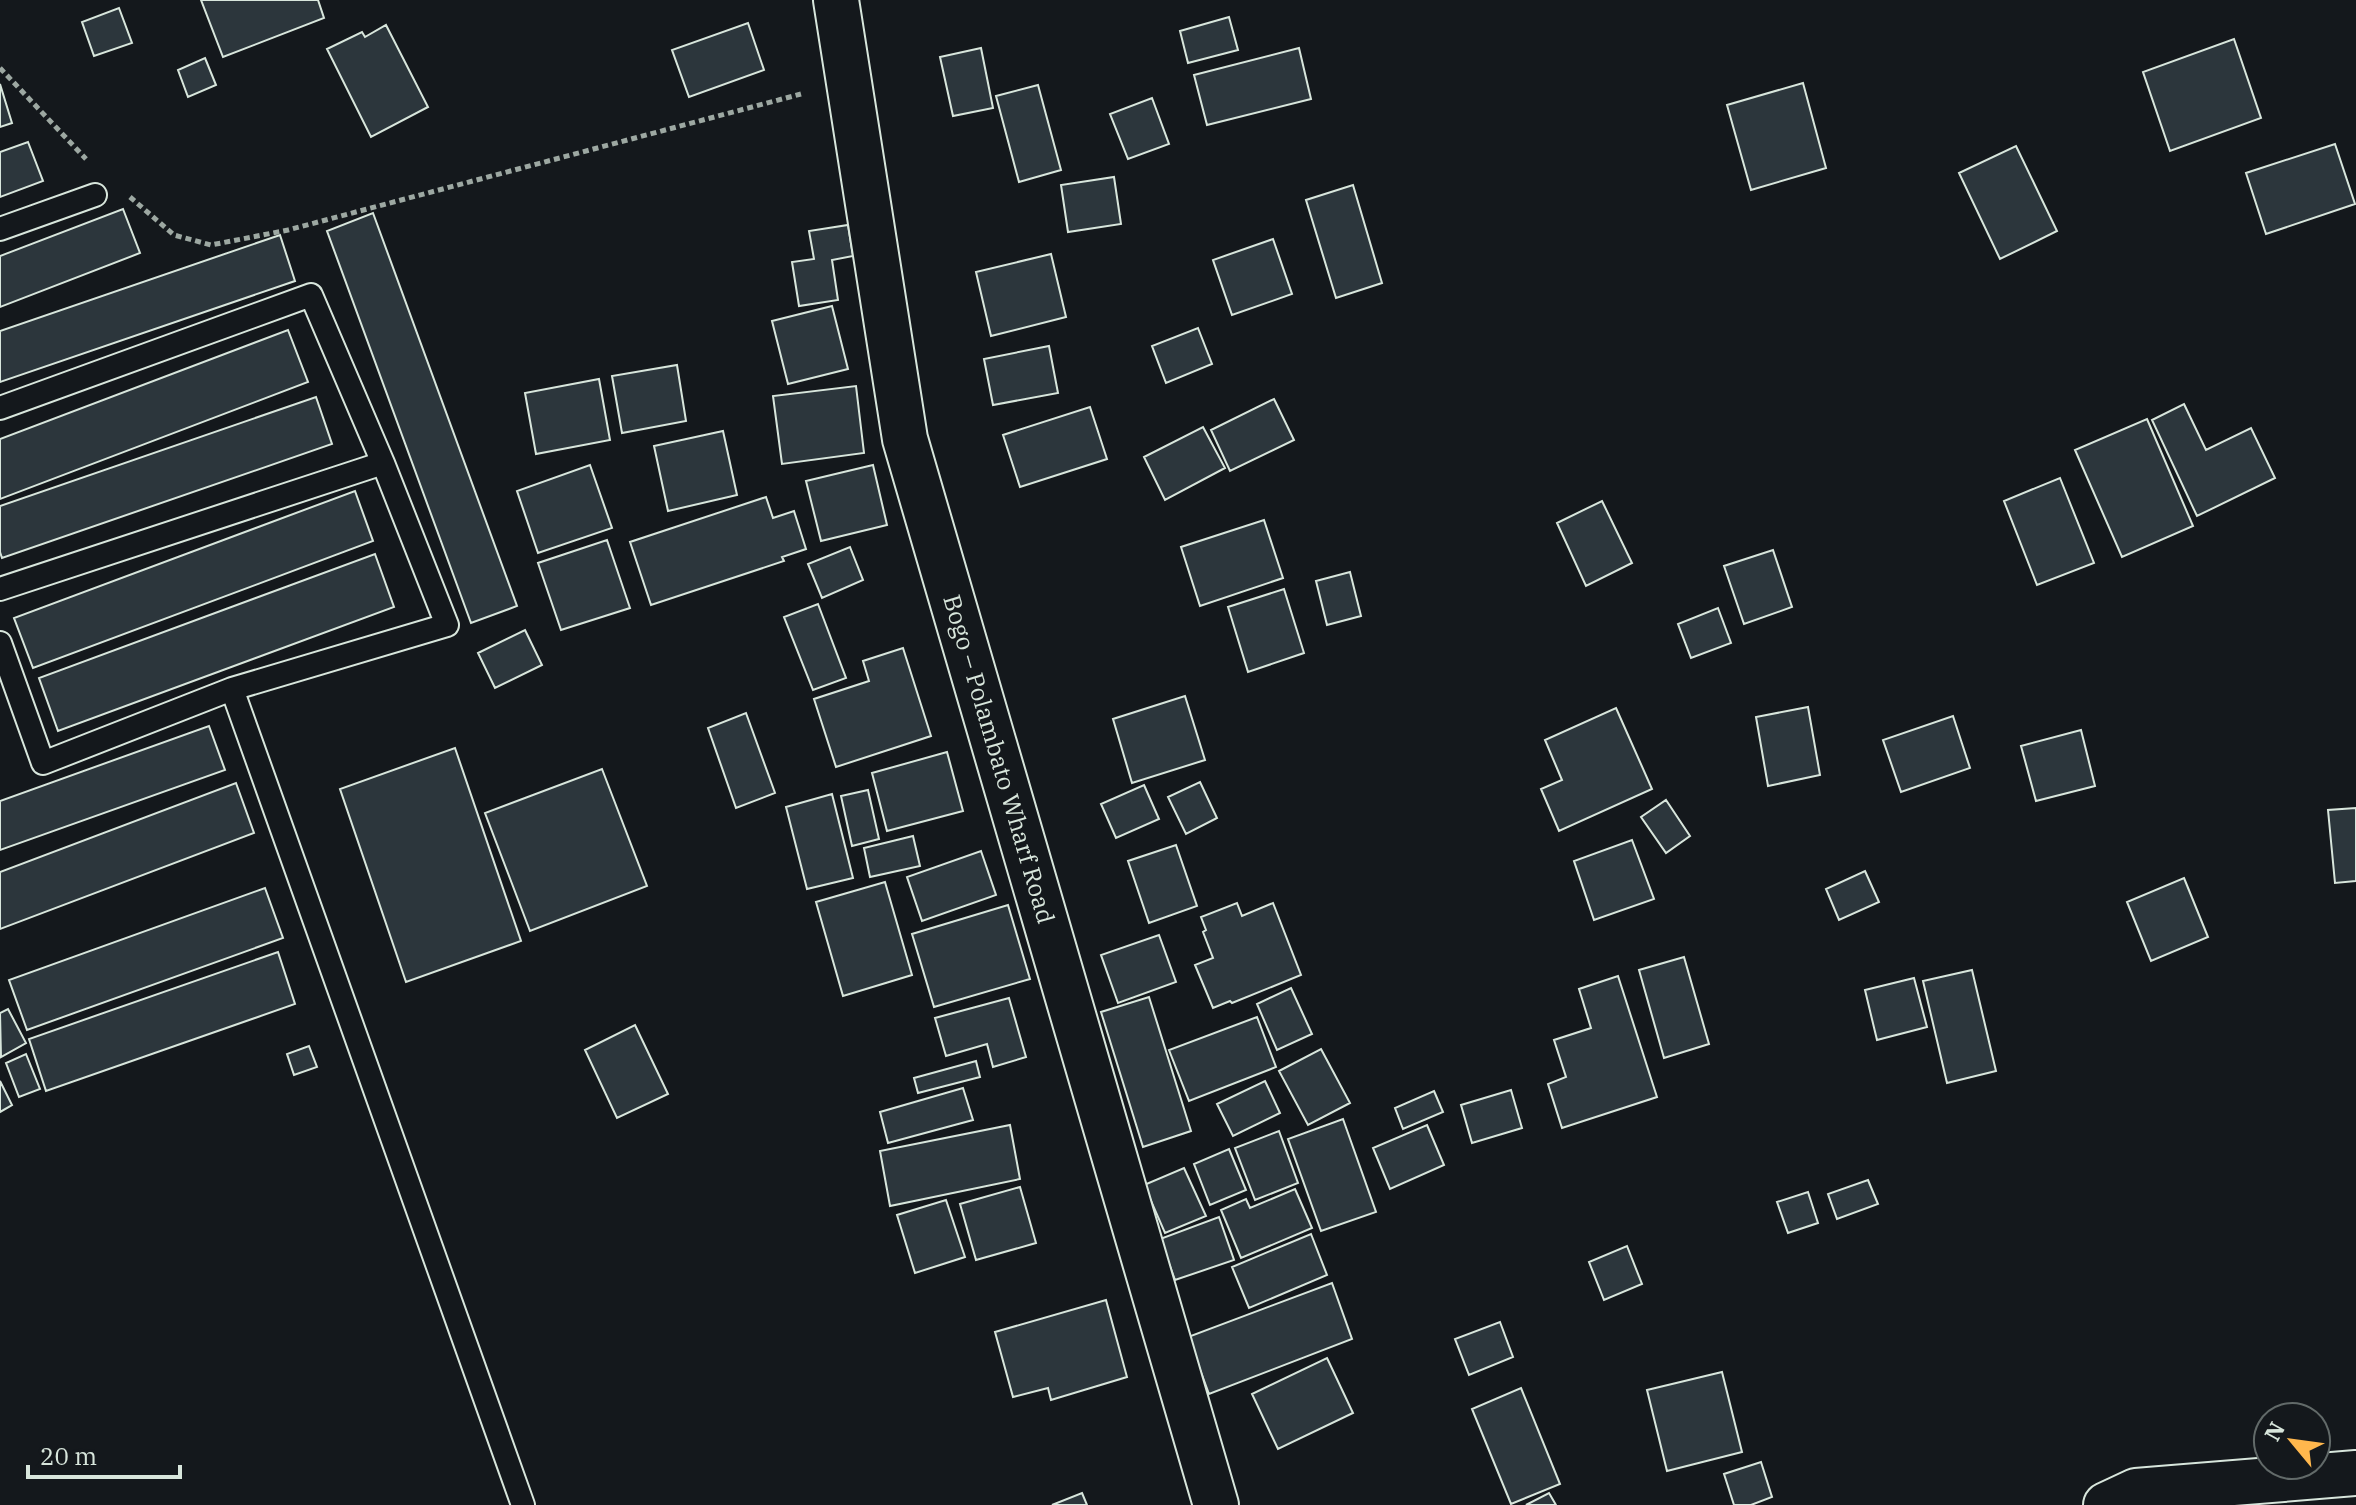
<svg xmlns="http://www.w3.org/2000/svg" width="2356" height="1505" font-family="'IBM Plex Serif',serif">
  <rect width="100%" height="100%" fill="#14181c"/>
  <path fill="#2c363c" stroke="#d8e6dc" stroke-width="2" d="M 201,0 L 318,0 L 324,18 L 223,57 Z
    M 119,8 L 132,43 L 94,56 L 82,22 Z
    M 1229,17 L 1238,50 L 1188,63 L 1180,31 Z
    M 748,23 L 764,70 L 689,97 L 672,50 Z
    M 386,25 L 428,107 L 371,137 L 327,49 L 362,32 L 365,37 Z
    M 2234,39 L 2261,118 L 2170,151 L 2143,72 Z
    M 981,48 L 993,108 L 953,116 L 940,57 Z
    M 1299,48 L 1311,99 L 1207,125 L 1194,75 Z
    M 205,58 L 216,85 L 188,97 L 178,70 Z
    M 1803,83 L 1826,168 L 1751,190 L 1727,105 Z
    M 0,84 L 12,123 L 0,127 Z
    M 1038,85 L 1061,170 L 1019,182 L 996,96 Z
    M 1152,98 L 1169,144 L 1128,159 L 1110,114 Z
    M 28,142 L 43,181 L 0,197 L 0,152 Z
    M 2335,144 L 2355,204 L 2266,234 L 2246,173 Z
    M 2016,146 L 2057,231 L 2000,259 L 1959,173 Z
    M 1114,177 L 1121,224 L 1068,232 L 1061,185 Z
    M 1353,185 L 1382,283 L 1336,298 L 1306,200 Z
    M 123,209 L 140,253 L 0,307 L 0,256 Z
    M 373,213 L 517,606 L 471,623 L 327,231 Z
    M 848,225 L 853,256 L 832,260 L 838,300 L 799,306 L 792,262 L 814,259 L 809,231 Z
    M 280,235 L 295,281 L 0,382 L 0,331 Z
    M 1273,239 L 1292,294 L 1232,315 L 1213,260 Z
    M 1051,254 L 1066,317 L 991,336 L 976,272 Z
    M 832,306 L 848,369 L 788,384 L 772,321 Z
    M 1198,328 L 1212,364 L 1166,383 L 1152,346 Z
    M 288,330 L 308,382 L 0,499 L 0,439 Z
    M 1049,346 L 1058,393 L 993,405 L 984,359 Z
    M 677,365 L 686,421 L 622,433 L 612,376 Z
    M 599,379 L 610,440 L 536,454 L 525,393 Z
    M 856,386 L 864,453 L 782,464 L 773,396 Z
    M 316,397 L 332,444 L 2,558 L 0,552 L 0,506 Z
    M 1274,399 L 1294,440 L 1230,471 L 1211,430 Z
    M 2184,404 L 2206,450 L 2251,428 L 2275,478 L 2197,516 L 2152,420 Z
    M 1090,407 L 1107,459 L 1020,487 L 1003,435 Z
    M 2147,419 L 2193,526 L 2122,557 L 2075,450 Z
    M 1203,427 L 1225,468 L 1165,500 L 1144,457 Z
    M 723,431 L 737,495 L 668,511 L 654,446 Z
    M 590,465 L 612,528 L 538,553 L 517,491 Z
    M 873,465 L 887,525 L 821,541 L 806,481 Z
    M 2060,478 L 2094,563 L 2037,585 L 2004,501 Z
    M 355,491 L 373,541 L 33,668 L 14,618 Z
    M 766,497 L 773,518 L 794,511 L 806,549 L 782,557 L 784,561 L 651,605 L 630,542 Z
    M 1602,501 L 1632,563 L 1586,586 L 1557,523 Z
    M 1264,520 L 1283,578 L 1200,606 L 1181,547 Z
    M 607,540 L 630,608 L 561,630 L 538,563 Z
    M 850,547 L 863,580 L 822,598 L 808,564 Z
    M 1773,550 L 1792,607 L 1744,624 L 1724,566 Z
    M 375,554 L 394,607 L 58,731 L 39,678 Z
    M 1350,572 L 1361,616 L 1327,625 L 1316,581 Z
    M 1284,589 L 1304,653 L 1248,672 L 1228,607 Z
    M 818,604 L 846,678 L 813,690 L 784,617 Z
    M 1718,608 L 1731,643 L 1691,658 L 1678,624 Z
    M 525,630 L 542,665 L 495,688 L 478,653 Z
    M 903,648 L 931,736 L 836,767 L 814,699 L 869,681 L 863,661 Z
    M 1185,696 L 1205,760 L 1132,783 L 1113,719 Z
    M 1808,707 L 1820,775 L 1768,786 L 1756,717 Z
    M 1616,708 L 1652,789 L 1559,831 L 1541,789 L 1562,780 L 1545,740 Z
    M 746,713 L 775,793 L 736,808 L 708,728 Z
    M 1953,716 L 1970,768 L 1901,792 L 1883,740 Z
    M 209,726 L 225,770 L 0,850 L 0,801 Z
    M 2081,730 L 2095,786 L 2036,801 L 2021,746 Z
    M 455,748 L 521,941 L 406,982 L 340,789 Z
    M 947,752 L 963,811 L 887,831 L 872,773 Z
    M 602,769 L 647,886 L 530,931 L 485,813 Z
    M 1200,782 L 1217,818 L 1186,834 L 1168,797 Z
    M 236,783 L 254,833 L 0,929 L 0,872 Z
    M 1144,785 L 1159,819 L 1116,838 L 1101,804 Z
    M 868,790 L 879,839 L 852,846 L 841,796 Z
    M 832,794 L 853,878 L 807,889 L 786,807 Z
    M 1666,800 L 1690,836 L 1666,853 L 1641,817 Z
    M 2356,808 L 2356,881 L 2335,883 L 2328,810 Z
    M 913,836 L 920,866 L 870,877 L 864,848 Z
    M 1632,840 L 1654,899 L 1594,920 L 1574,861 Z
    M 1176,845 L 1197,906 L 1149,923 L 1128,861 Z
    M 981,851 L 996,895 L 922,921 L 907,877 Z
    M 1865,871 L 1879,902 L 1839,920 L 1826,889 Z
    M 2184,878 L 2208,937 L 2151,961 L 2127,902 Z
    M 885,882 L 912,975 L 843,996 L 816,902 Z
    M 265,888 L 283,938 L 27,1030 L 9,980 Z
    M 1237,903 L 1242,916 L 1273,903 L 1301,975 L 1232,1003 L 1230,1001 L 1213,1008 L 1195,965 L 1213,958 L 1203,932 L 1206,930 L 1201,917 Z
    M 1008,905 L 1030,979 L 934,1007 L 912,934 Z
    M 1159,935 L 1176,982 L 1118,1003 L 1101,955 Z
    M 278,952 L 295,1004 L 46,1091 L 29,1039 Z
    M 1684,957 L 1709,1044 L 1664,1058 L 1639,970 Z
    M 1972,970 L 1996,1071 L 1947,1083 L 1923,981 Z
    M 1618,976 L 1657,1097 L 1562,1128 L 1548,1084 L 1566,1077 L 1554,1040 L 1591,1028 L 1579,989 Z
    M 1914,978 L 1927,1027 L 1877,1040 L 1865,990 Z
    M 1291,988 L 1312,1034 L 1277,1050 L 1257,1004 Z
    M 1149,997 L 1191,1131 L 1143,1147 L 1101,1012 Z
    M 1009,998 L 1026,1057 L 993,1067 L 987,1044 L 946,1056 L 935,1018 Z
    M 8,1009 L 26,1043 L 1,1057 L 0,1013 Z
    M 1257,1017 L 1276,1067 L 1189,1101 L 1169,1050 Z
    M 635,1025 L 668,1094 L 617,1118 L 585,1050 Z
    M 309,1046 L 317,1067 L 294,1075 L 287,1054 Z
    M 1321,1049 L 1350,1103 L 1308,1125 L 1279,1071 Z
    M 26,1054 L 40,1089 L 19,1097 L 6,1063 Z
    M 976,1061 L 980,1077 L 918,1093 L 914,1078 Z
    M 0,1081 L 12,1105 L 0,1112 Z
    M 1265,1081 L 1280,1113 L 1233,1136 L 1217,1104 Z
    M 963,1088 L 973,1120 L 888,1143 L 880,1112 Z
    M 1511,1090 L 1522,1128 L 1472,1143 L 1461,1105 Z
    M 1434,1091 L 1443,1112 L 1403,1129 L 1395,1108 Z
    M 1343,1119 L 1376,1212 L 1321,1231 L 1288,1139 Z
    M 1010,1125 L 1020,1179 L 890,1206 L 880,1151 Z
    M 1427,1125 L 1444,1165 L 1390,1189 L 1373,1148 Z
    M 1279,1131 L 1298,1183 L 1255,1200 L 1235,1148 Z
    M 1229,1149 L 1246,1190 L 1210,1205 L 1194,1164 Z
    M 1184,1168 L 1206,1216 L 1165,1233 L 1144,1185 Z
    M 1868,1180 L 1878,1204 L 1837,1219 L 1828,1194 Z
    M 1020,1187 L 1036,1243 L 976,1260 L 960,1204 Z
    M 1295,1189 L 1312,1228 L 1241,1258 L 1221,1210 L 1246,1199 L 1250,1208 Z
    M 1808,1192 L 1818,1223 L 1788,1233 L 1777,1202 Z
    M 946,1200 L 965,1257 L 915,1273 L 897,1215 Z
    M 1219,1217 L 1234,1260 L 1175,1280 L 1160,1239 Z
    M 1311,1234 L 1327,1275 L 1249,1308 L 1232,1267 Z
    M 1627,1246 L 1642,1284 L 1604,1300 L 1589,1262 Z
    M 1332,1283 L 1352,1339 L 1209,1394 L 1188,1337 Z
    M 1106,1300 L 1127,1377 L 1051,1400 L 1048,1388 L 1013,1397 L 995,1332 Z
    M 1500,1322 L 1513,1357 L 1469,1375 L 1455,1339 Z
    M 1327,1358 L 1353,1413 L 1278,1449 L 1252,1394 Z
    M 1722,1372 L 1742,1452 L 1667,1471 L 1647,1390 Z
    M 1521,1388 L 1560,1484 L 1511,1504 L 1472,1409 Z
    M 1761,1462 L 1772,1497 L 1751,1505 L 1734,1505 L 1724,1474 Z
    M 1082,1493 L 1087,1505 L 1052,1505 Z
    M 1549,1493 L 1556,1505 L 1526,1505 Z"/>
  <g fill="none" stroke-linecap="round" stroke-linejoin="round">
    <defs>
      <path id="lane" d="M 0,229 L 95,195
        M 0,408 L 311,295 L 383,463 L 447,625 L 232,689 L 43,763 L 0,643
        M 0,589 L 383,463
        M 232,689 L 523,1505"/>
      <path id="street" d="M 2106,1505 L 2136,1491 L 2356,1473"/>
      <g id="highway">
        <path id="s1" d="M 836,0 L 905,439 L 1216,1505"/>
      </g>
    </defs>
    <use href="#lane" stroke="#d8e6dc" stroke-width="26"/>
    <use href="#street" stroke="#d8e6dc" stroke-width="48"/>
    <use href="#highway" stroke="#d8e6dc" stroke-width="48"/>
    <path stroke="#9da8a2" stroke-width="5" stroke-dasharray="6 4" stroke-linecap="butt" d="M 0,68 L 86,159
      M 130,197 L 174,235 L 211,245 L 288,230 L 801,94"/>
    <use href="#lane" stroke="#14181c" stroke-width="22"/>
    <use href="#street" stroke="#14181c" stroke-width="44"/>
    <use href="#highway" stroke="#14181c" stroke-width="44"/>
  </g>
  <g text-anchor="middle" stroke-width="6" stroke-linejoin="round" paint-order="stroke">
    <g font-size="24" fill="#d8e6dc" stroke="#14181c">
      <text dy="8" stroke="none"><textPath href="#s1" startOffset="778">Bogo – Polambato Wharf Road</textPath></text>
    </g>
  </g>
  <g transform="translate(2292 1441) rotate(299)"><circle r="38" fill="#14181c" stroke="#626a69" stroke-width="2"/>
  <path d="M0-6L14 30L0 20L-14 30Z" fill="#ffb74d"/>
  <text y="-12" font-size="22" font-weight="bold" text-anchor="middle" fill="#d8e6dc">N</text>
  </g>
  <path d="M28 1465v12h152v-12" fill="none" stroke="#d8e6dc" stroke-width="4"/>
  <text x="40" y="1465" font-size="24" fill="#d8e6dc" stroke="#14181c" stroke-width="6" paint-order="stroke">20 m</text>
</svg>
